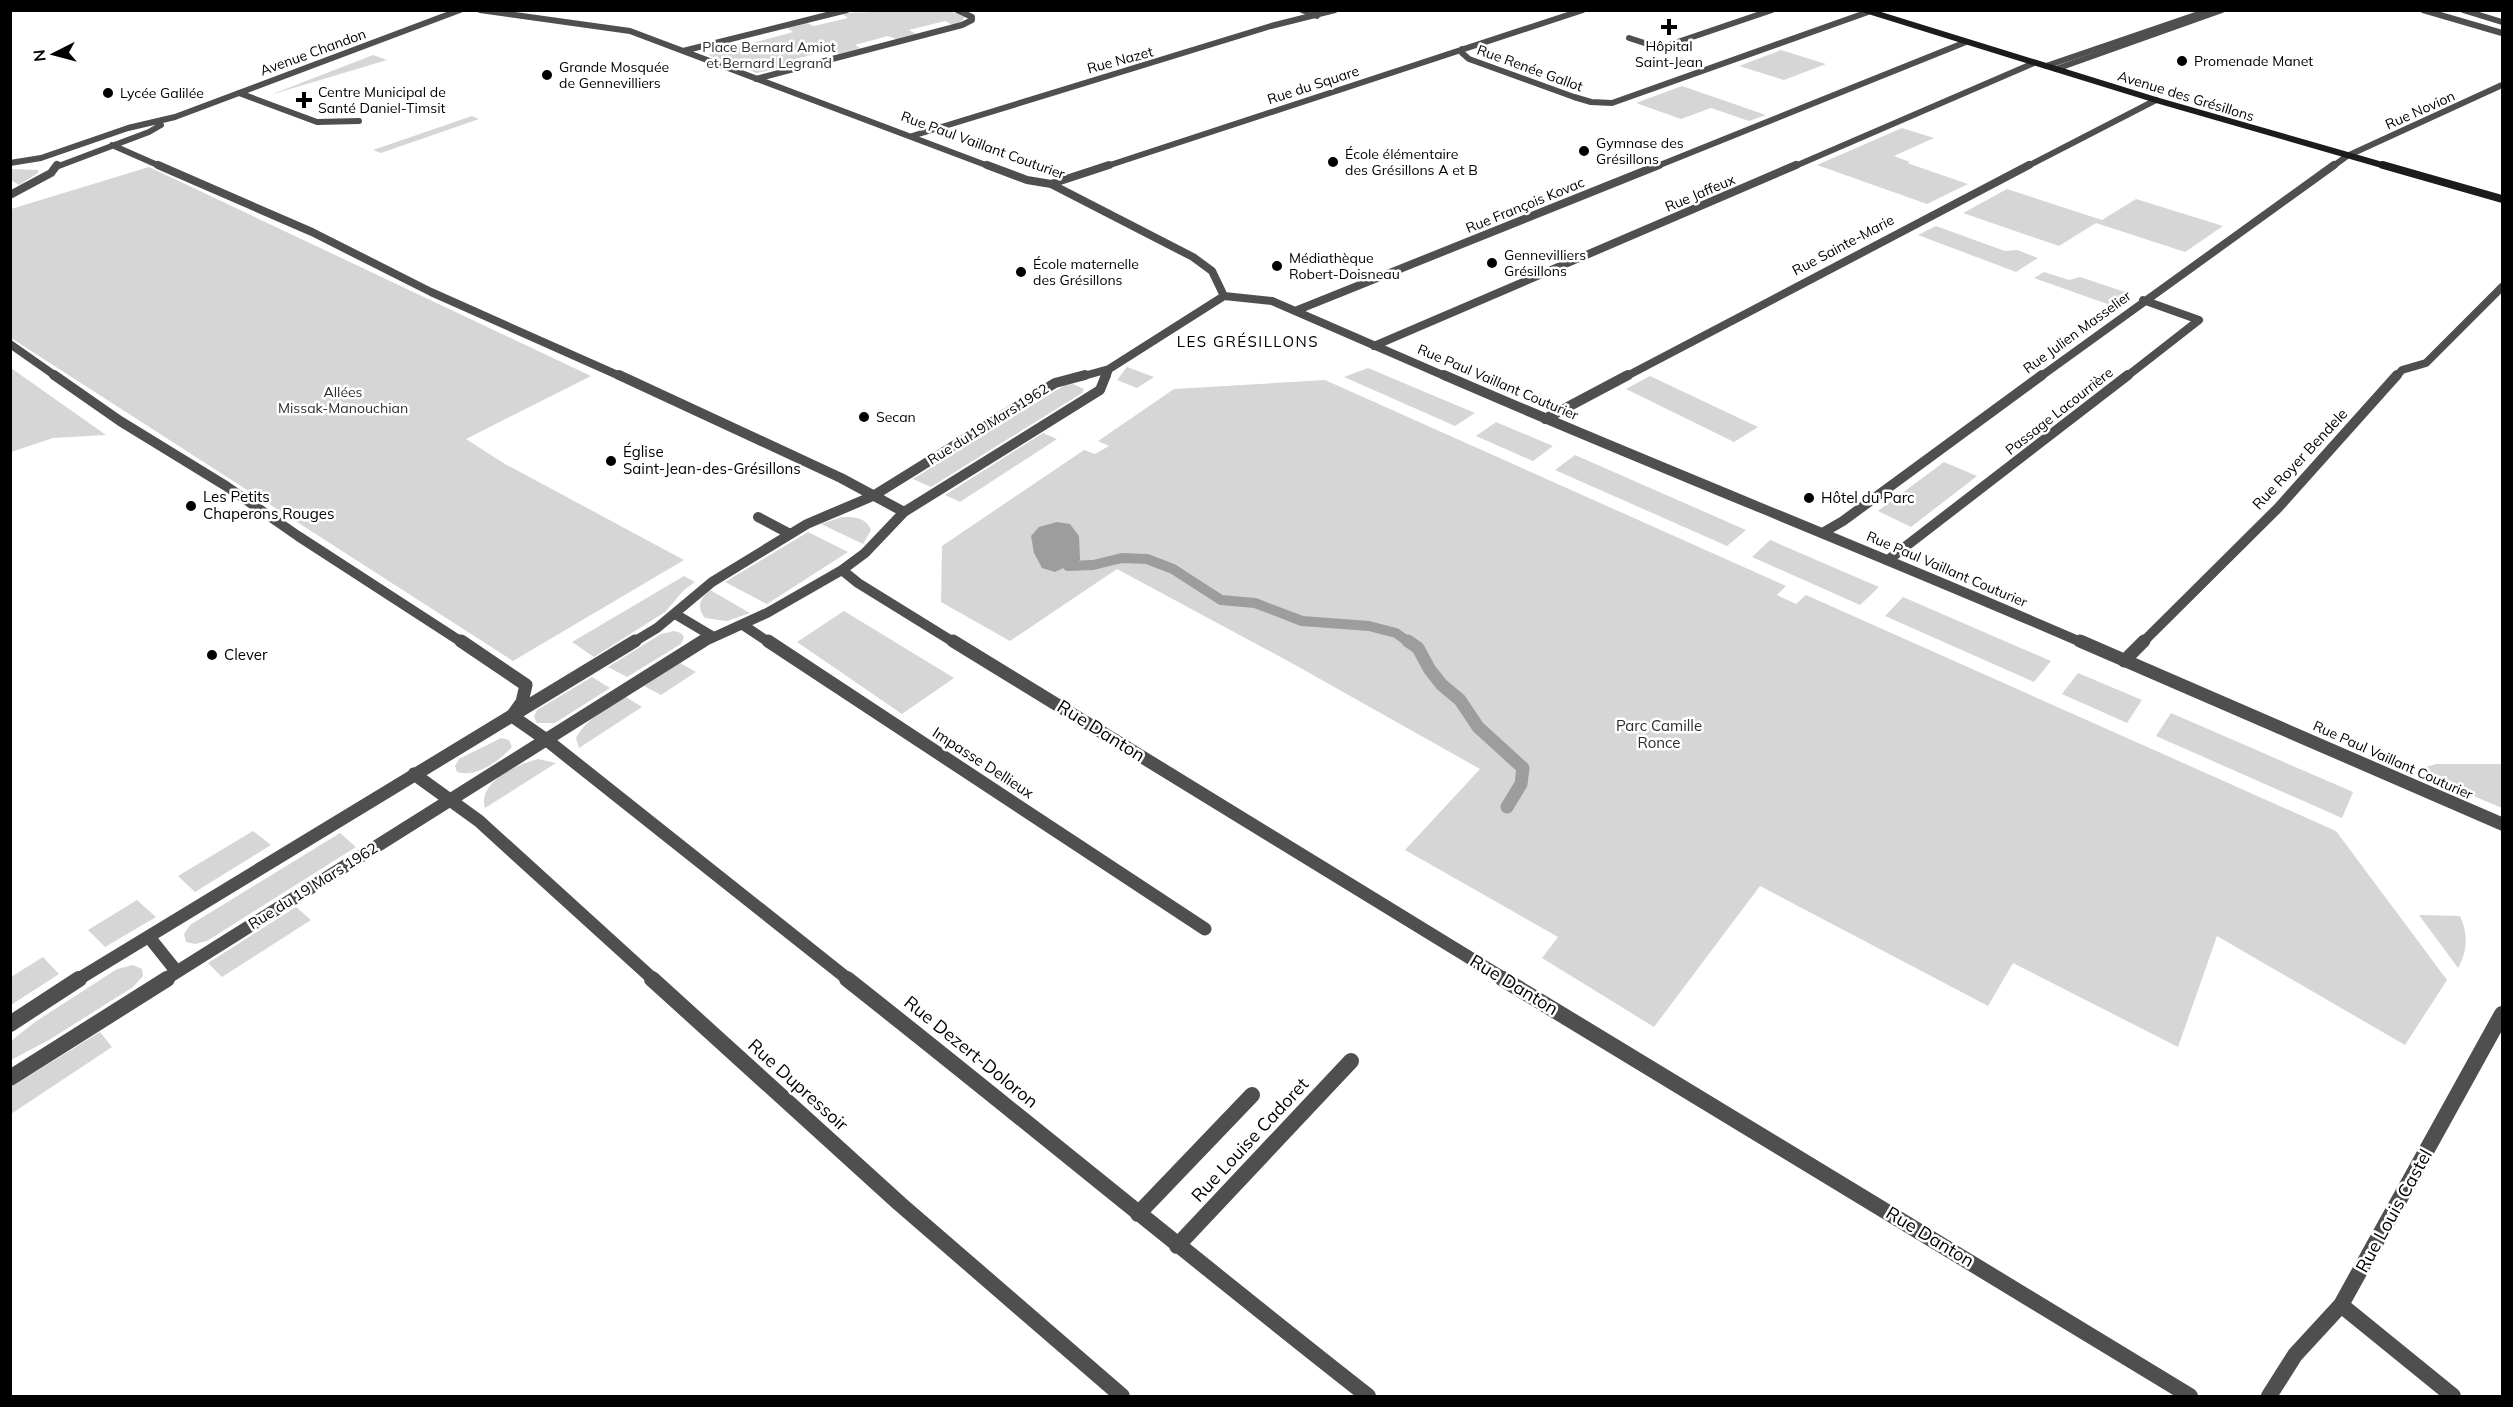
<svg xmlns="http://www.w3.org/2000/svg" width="2513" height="1407" font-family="Mulish,sans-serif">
  <rect width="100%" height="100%" fill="#fff"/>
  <path fill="#d6d6d6" d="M 880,10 L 950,11 L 965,17 L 961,22 L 953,25 L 945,21 L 909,30 L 916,34 L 896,39 L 888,36 L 855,45 L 860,48 L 839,54 L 832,50 L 795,59 L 802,63 L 757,73 L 708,55 L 793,32 L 787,28 L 807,23 L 814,26 L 848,18 L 842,14 C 856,11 867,14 880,10 Z
    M 1781,50 L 1826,64 L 1784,80 L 1739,66 Z
    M 373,55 L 387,60 L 270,95 Z
    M 1682,86 L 1766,115 L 1749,121 L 1711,108 L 1681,119 L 1636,103 Z
    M 472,116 L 479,119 L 381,153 L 373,150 Z
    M 1902,128 L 1934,138 L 1894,156 L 1910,162 L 1907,163 L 1968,184 L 1927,204 L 1817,165 Z
    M 149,167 L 591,376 L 466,439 L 505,464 L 684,560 L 513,661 L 11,338 L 11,209 Z
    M 10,169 L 38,170 L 38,173 L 19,185 L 11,180 Z
    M 2007,189 L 2102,220 L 2136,199 L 2223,226 L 2185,252 L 2096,223 L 2059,246 L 1963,213 Z
    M 1936,226 L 2005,251 L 2017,250 L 2038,258 L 2016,272 L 1918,235 Z
    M 2044,272 L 2069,280 L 2080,277 L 2128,293 L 2110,305 L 2034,278 Z
    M 1127,367 L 1154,377 L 1137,388 L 1117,380 Z
    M 10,368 L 11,368 L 106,435 L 53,438 L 11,452 Z
    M 1368,368 L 1475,413 L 1455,426 L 1344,377 Z
    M 1650,376 L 1758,427 L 1734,442 L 1626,389 Z
    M 1325,380 L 1786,586 L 1777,595 L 1796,604 L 1806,595 L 2336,831 L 2447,980 L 2405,1045 L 2217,936 L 2178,1047 L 2013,963 L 1988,1006 L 1760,886 L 1654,1027 L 1542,958 L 1558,937 L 1405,850 L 1480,769 L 1288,661 L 1117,569 L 1010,641 L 941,602 L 942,546 L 1084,450 L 1095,454 L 1109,446 L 1098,441 L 1174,389 Z
    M 1073,384 L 1084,389 L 1082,393 L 931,487 L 913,479 L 1065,385 Z
    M 1496,422 L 1553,446 L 1533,461 L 1476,436 Z
    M 1043,433 L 1057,439 L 960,502 L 945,495 Z
    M 1575,455 L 1746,530 L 1727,546 L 1555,470 Z
    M 1944,462 L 1977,476 L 1911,527 L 1878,511 Z
    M 842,517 C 854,517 866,517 871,530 L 863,544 L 821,524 Z
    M 808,532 L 848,552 L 767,604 L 725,582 Z
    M 1770,540 L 1879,587 L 1860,605 L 1752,557 Z
    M 684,576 L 695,582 L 684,590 L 665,612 L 594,657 L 572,642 Z
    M 710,590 L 750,613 L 727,621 L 705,618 C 696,606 700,599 710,590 Z
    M 1903,597 L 2051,661 L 2034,682 L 1885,616 Z
    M 844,611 L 954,678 L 902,714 L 797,642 Z
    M 674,631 L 681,633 L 684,637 L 681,644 L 627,677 L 608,667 L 661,634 Z
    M 680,663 L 696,672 L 661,695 L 644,686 Z
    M 2078,673 L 2142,700 L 2127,723 L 2062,694 Z
    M 592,677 L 610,688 L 555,723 L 537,723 L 534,717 L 537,710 Z
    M 626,697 L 642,707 L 579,748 L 576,738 C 587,718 607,709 626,697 Z
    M 2171,713 L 2353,792 L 2342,818 L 2156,736 Z
    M 501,738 L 509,740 L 512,747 C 499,761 477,778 457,772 L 455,766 L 459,759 Z
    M 538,759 L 556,763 L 485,808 C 477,782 518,764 538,759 Z
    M 2436,764 L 2502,764 L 2502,808 L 2424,775 L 2426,767 Z
    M 253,831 L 271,845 L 195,892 L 178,876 Z
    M 340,833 L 356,847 L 207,941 L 195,944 L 186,942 L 184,934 L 190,925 Z
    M 137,900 L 156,917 L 105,947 L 88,930 Z
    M 296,907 L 311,920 L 222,977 L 208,963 Z
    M 2419,915 L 2460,916 C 2468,934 2468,950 2458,968 Z
    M 43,957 L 59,974 L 11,1005 L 11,977 Z
    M 133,965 L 142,969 L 143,976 L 133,987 L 49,1040 L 11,1060 L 11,1041 L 35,1022 L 117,969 Z
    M 100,1032 L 112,1047 L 11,1114 L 11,1087 Z"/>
  <path fill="#9d9d9d" d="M 1057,522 L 1070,524 L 1079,536 L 1080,560 L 1055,572 L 1042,568 L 1034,553 L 1031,536 L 1039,527 Z"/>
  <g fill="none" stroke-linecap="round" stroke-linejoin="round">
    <path stroke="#9d9d9d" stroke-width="10" d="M 1068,566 L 1093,565 L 1122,558 L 1147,559 L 1173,569 L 1221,600 L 1255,603 L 1302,621 L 1369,626 L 1396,633 L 1410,643"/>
    <path stroke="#9d9d9d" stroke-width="13" d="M 1408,641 L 1418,648 L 1430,670 L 1442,685 L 1460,700 L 1478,727 L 1523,768 L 1521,784 L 1507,807"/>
    <path stroke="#4f4f4f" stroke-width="6" d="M 1302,10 L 1317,16
      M 2463,10 L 2502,22
      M 2046,66 L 2210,10
      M 239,93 L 317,122 L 359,121"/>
    <path stroke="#4f4f4f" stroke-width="10" d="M 758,517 L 790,534"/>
    <path stroke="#4f4f4f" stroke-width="13" d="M 548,741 L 849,980"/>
    <path stroke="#4f4f4f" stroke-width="16" d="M 847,979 C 1022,1117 1193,1259 1368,1396
      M 1138,1214 L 1252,1095
      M 1177,1246 L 1351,1061"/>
    <path stroke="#4f4f4f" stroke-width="6" d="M 480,10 L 630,31 L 991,167
      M 2423,10 L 2502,33
      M 1629,38 L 1660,48 L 1772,10
      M 1462,49 L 1462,53 L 1469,59 L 1574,97 L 1591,102 L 1612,103 L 1868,12
      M 683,51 L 847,10
      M 2056,69 L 2222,10
      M 756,79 L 962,25 L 972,20 L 972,17 L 957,10
      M 912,136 L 1271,26 L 1335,10
      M 112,145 L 162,167
      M 10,163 L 41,158 L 128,128 L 175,117 L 460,10
      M 56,167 L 149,132 L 161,125
      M 1104,167 L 1583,10
      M 1655,167 L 1966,42
      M 1793,167 L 2034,63
      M 2026,167 L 2156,100
      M 2332,167 L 2347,156 L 2502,85"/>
    <path stroke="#4f4f4f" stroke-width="8" d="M 158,165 L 312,232 L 431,292 L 622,377
      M 987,165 L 1027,180 L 1051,184 L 1193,257 L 1212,271 L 1224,296
      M 1051,184 L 1109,165
      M 10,195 L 51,173 L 57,165
      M 1224,296 L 1272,301 L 1447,377
      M 1295,311 L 1659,165
      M 10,344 L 57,377
      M 1374,346 L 1796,165
      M 1080,377 L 1109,369 L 1224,296
      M 1106,377 L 1109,369
      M 1625,377 L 2029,165
      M 2040,377 L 2334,165
      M 2126,377 L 2199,320 L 2143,300
      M 2396,377 L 2402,370 L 2426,363 L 2502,287"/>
    <path stroke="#4f4f4f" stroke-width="10" d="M 54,375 L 120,421 L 226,486 L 298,536 L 463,643
      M 619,375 L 841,478 L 904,512
      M 1444,375 C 1656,467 1871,551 2083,643
      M 1545,419 L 1628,375
      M 1824,532 L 1843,521 L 2042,375
      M 1888,560 L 2128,375
      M 842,570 L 858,583 L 955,643
      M 675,614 L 712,636
      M 743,625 L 770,643
      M 632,643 L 657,628 L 712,582 L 807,524 L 873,496 L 1055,383 L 1085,375
      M 701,643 L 767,613 L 842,570 L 865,553 L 904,512 L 1100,390 L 1106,375
      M 2142,643 L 2278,508 L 2397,375"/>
    <path stroke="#4f4f4f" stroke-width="13" d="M 461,641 L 526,685 L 522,702 L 512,716 L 548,741
      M 768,641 L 1205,929
      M 953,641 L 1506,980
      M 2080,641 L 2502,824
      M 2124,661 L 2144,641
      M 414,774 L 479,821 L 654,980
      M 149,937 L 177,972
      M 77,980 L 635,641
      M 164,980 L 703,641"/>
    <path stroke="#4f4f4f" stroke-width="16" d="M 652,979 L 900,1204 L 1122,1396
      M 1503,979 L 2190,1396
      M 10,1024 L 79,979
      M 10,1078 L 167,979
      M 2341,1305 L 2453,1396
      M 2269,1396 L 2295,1355 L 2341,1305 L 2502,1014"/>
    <path stroke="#1c1c1c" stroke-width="6" d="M 1865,10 L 2156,100 L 2389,167"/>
    <path stroke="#1c1c1c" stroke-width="8" d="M 2383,165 L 2502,199"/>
  </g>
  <g fill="#000" stroke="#fff" stroke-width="2">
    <path d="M1666 18h6v6h6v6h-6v6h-6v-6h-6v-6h6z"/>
    <circle cx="2182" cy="61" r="6"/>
    <circle cx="547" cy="75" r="6"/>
    <circle cx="108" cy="93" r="6"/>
    <path d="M301 91h6v6h6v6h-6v6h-6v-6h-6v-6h6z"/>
    <circle cx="1584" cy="151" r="6"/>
    <circle cx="1333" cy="162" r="6"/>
    <circle cx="1492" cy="263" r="6"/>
    <circle cx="1277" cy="266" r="6"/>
    <circle cx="1021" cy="272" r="6"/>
    <circle cx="864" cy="417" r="6"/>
    <circle cx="611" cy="461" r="6"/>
    <circle cx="1809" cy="498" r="6"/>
    <circle cx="191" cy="506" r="6"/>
    <circle cx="212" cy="655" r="6"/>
  </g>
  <g text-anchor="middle" stroke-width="5" stroke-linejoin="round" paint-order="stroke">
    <g font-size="14" fill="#000" stroke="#fff" text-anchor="start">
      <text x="1669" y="51" text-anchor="middle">Hôpital<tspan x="1669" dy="16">Saint-Jean</tspan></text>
      <text x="2194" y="66">Promenade Manet</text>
      <text x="559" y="72">Grande Mosquée<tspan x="559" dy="16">de Gennevilliers</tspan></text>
      <text x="318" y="97">Centre Municipal de<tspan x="318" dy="16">Santé Daniel-Timsit</tspan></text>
      <text x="120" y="98">Lycée Galilée</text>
      <text x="1596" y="148">Gymnase des<tspan x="1596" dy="16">Grésillons</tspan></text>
      <text x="1345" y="159">École élémentaire<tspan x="1345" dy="16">des Grésillons A et B</tspan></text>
      <text x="1504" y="260">Gennevilliers<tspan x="1504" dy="16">Grésillons</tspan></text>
      <text x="1289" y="263">Médiathèque<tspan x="1289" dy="16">Robert-Doisneau</tspan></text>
      <text x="1033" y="269">École maternelle<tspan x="1033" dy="16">des Grésillons</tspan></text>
      <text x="876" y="422">Secan</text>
    </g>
    <g font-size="14" fill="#2d2d2d" stroke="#fff">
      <text x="769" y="52">Place Bernard Amiot<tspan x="769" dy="16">et Bernard Legrand</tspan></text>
      <text x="343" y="397">Allées<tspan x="343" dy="16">Missak-Manouchian</tspan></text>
    </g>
    <g font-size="14" fill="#000" stroke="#fff">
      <text transform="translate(313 52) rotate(-20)" y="5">Avenue Chandon</text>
      <text transform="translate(1120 60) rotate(-15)" y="5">Rue Nazet</text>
      <text transform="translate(1530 68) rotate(20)" y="5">Rue Renée Gallot</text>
      <text transform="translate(1313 85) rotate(-18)" y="5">Rue du Square</text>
      <text transform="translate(2186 96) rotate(17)" y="5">Avenue des Grésillons</text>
      <text transform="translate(2420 110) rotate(-24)" y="5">Rue Novion</text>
      <text transform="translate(983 145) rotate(20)" y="5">Rue Paul Vaillant Couturier</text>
      <text transform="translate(1700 193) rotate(-23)" y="5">Rue Jaffeux</text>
      <text transform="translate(1525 205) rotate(-22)" y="5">Rue François Kovac</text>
      <text transform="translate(1843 245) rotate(-28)" y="5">Rue Sainte-Marie</text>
      <text transform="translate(2077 332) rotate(-36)" y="5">Rue Julien Masselier</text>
      <text transform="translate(1498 382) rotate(23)" y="5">Rue Paul Vaillant Couturier</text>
      <text transform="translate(2059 411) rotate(-38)" y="5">Passage Lacourrière</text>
      <text transform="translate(988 424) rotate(-32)" y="5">Rue du 19 Mars 1962</text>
      <text transform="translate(1947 569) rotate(23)" y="5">Rue Paul Vaillant Couturier</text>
      <text transform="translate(2393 760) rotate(24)" y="5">Rue Paul Vaillant Couturier</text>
    </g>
    <g font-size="15" letter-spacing="1.5" fill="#000" stroke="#fff">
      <text x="1248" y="347">LES GRÉSILLONS</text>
    </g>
    <g font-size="15" fill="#000" stroke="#fff" text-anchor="start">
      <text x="623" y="457">Église<tspan x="623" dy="17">Saint-Jean-des-Grésillons</tspan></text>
      <text x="203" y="502">Les Petits<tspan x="203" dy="17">Chaperons Rouges</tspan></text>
      <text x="1821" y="503">Hôtel du Parc</text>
      <text x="224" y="660">Clever</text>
    </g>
    <g font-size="15" fill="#000" stroke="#fff">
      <text transform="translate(2300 459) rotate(-47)" y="5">Rue Royer Bendele</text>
      <text transform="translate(983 763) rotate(33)" y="5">Impasse Dellieux</text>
      <text transform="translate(313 886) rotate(-32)" y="5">Rue du 19 Mars 1962</text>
    </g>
    <g font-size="15" fill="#2d2d2d" stroke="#fff">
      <text x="1659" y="731">Parc Camille<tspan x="1659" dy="17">Ronce</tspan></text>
    </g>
    <g font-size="18" fill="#000" stroke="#fff">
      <text transform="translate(1101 731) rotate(32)" y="6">Rue Danton</text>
      <text transform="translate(1514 985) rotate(31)" y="6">Rue Danton</text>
      <text transform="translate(971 1052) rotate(39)" y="6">Rue Dezert-Doloron</text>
      <text transform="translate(798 1085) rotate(42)" y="6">Rue Dupressoir</text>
      <text transform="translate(1250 1140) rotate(-47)" y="6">Rue Louise Cadoret</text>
      <text transform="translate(2394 1211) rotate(-61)" y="6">Rue Louis Castel</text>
      <text transform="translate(1930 1237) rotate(31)" y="6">Rue Danton</text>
    </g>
  </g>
  <rect width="2513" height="1407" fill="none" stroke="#000000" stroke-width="24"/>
  <g transform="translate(54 54) rotate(264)" stroke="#ffffff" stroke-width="4.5" paint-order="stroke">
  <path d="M0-4.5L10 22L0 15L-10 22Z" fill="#000000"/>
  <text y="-9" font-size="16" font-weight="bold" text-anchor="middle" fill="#000000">N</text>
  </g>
</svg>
